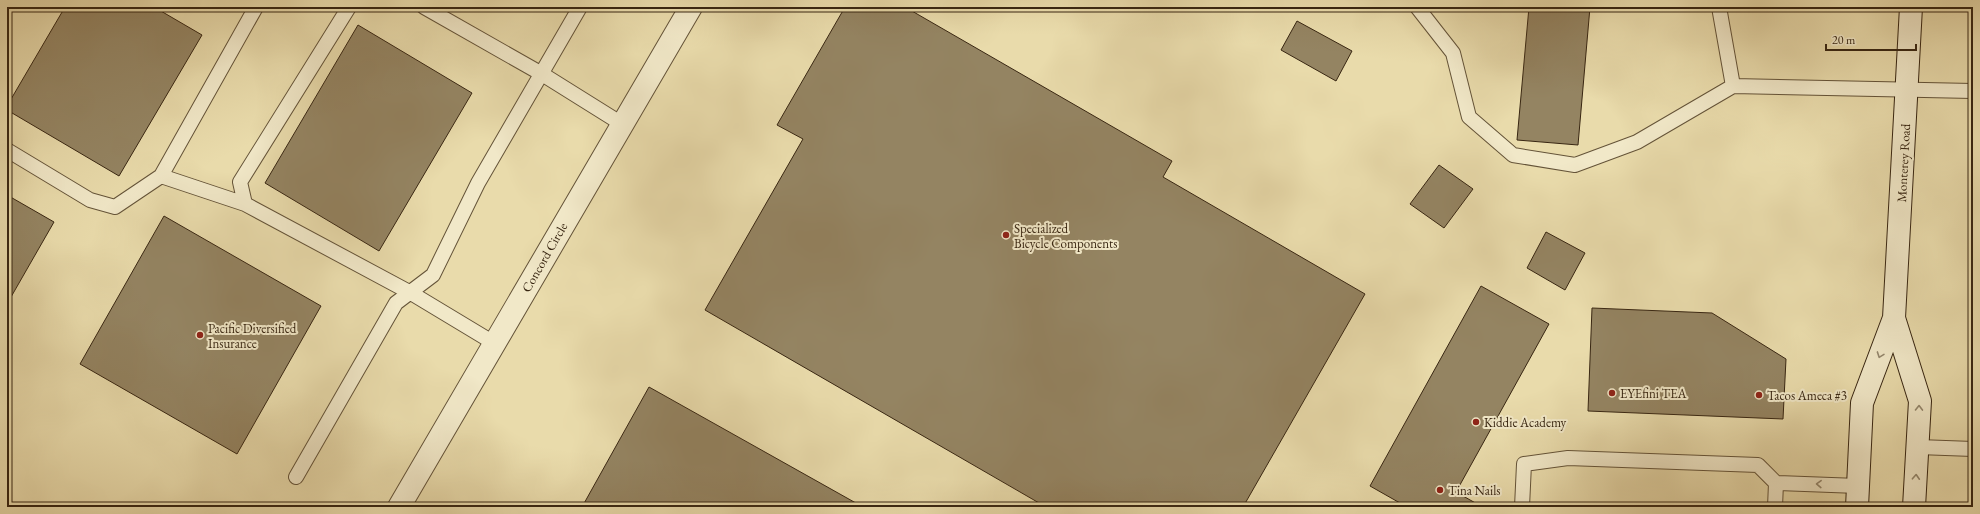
<svg xmlns="http://www.w3.org/2000/svg" width="1980" height="514" font-family="'EB Garamond',serif">
  <rect width="100%" height="100%" fill="#e9dbab"/>
  <filter id="stains"><feTurbulence type="fractalNoise" baseFrequency=".005" numOctaves="4"/><feColorMatrix values="0 0 0 0 .2 0 0 0 0 .09 0 0 0 0 .02 0 0 0 .5 -.17"/></filter>
  <radialGradient id="worn" r=".72"><stop offset=".6" stop-color="#630" stop-opacity="0"/><stop offset="1" stop-color="#630" stop-opacity=".3"/></radialGradient>
  <path fill="#948462" stroke="#382612" d="M 65,7 L 154,7 L 202,35 L 119,176 L 7,110 L 7,106 Z
    M 845,7 L 905,7 L 1172,161 L 1163,177 L 1365,294 L 1243,507 L 1046,507 L 705,310 L 803,139 L 777,125 Z
    M 1529,7 L 1590,7 L 1578,145 L 1517,140 Z
    M 1297,21 L 1352,51 L 1336,81 L 1281,50 Z
    M 358,25 L 472,93 L 379,251 L 265,183 Z
    M 1439,165 L 1473,189 L 1444,228 L 1410,204 Z
    M 7,195 L 54,222 L 7,304 Z
    M 164,216 L 321,306 L 237,454 L 80,364 Z
    M 1546,232 L 1585,253 L 1565,290 L 1527,268 Z
    M 1481,286 L 1549,324 L 1456,492 L 1479,505 L 1478,507 L 1407,507 L 1370,486 Z
    M 1592,308 L 1712,313 L 1786,359 L 1783,419 L 1588,411 Z
    M 649,387 L 863,507 L 582,507 Z"/>
  <g fill="none" stroke-linecap="round" stroke-linejoin="round">
    <defs>
      <path id="service" d="M 349,7 L 240,182 L 245,204 L 411,293 L 494,343
        M 424,7 L 542,74 L 622,124
        M 1417,7 L 1453,53 L 1469,117 L 1513,155 L 1575,165 L 1637,142 L 1733,86 L 1973,91
        M 1719,7 L 1733,86
        M 7,150 L 90,200 L 115,207 L 161,176 L 245,204
        M 161,176 L 256,7
        M 1918,447 L 1973,449
        M 296,477 L 396,303 L 433,275 L 478,183 L 580,7
        M 1522,507 L 1524,464 L 1568,458 L 1758,465 L 1776,483 L 1858,486
        M 1775,507 L 1776,483"/>
      <path id="minor" d="M 399,507 L 691,7"/>
      <path id="secondary" d="M 1894,318 L 1920,401 L 1914,507
        M 1857,507 L 1862,403 L 1894,318 L 1911,7"/>
    </defs>
    <use href="#service" stroke="#645338" stroke-width="16"/>
    <use href="#minor" stroke="#645338" stroke-width="24"/>
    <use href="#secondary" stroke="#382612" stroke-width="24"/>
    <use href="#service" stroke="#f1e8c8" stroke-width="14"/>
    <use href="#minor" stroke="#f1e8c8" stroke-width="22"/>
    <use href="#secondary" stroke="#f1e8c8" stroke-width="22"/>
  </g>
  <defs><path id="oneway-chevron" d="M-2-3.5L2.5 0L-2 3.5" fill="none" stroke-width="1.6" stroke-linecap="round" stroke-linejoin="round"/></defs>
  <g stroke="#94876d">
    <use href="#oneway-chevron" transform="translate(1880 355) rotate(110)"/>
    <use href="#oneway-chevron" transform="translate(1919 408) rotate(-89)"/>
    <use href="#oneway-chevron" transform="translate(1916 477) rotate(-87)"/>
    <use href="#oneway-chevron" transform="translate(1819 484) rotate(-178)"/>
  </g>
  <g fill="#8f2418" stroke="#f1e8c8" stroke-width="1.5">
    <circle cx="1006" cy="235" r="4"/>
    <circle cx="200" cy="335" r="4"/>
    <circle cx="1612" cy="393" r="4"/>
    <circle cx="1759" cy="395" r="4"/>
    <circle cx="1476" cy="422" r="4"/>
    <circle cx="1440" cy="490" r="4"/>
  </g>
  <g text-anchor="middle" stroke-width="4" stroke-linejoin="round" paint-order="stroke">
    <g font-size="13" fill="#382612" stroke="#f1e8c8">
      <text transform="translate(1903 163) rotate(-87)" y="5">Monterey Road</text>
      <text transform="translate(544 257) rotate(-60)" y="5">Concord Circle</text>
    </g>
    <g font-size="13" fill="#382612" stroke="#f1e8c8" text-anchor="start">
      <text x="1014" y="233">Specialized<tspan x="1014" dy="15">Bicycle Components</tspan></text>
      <text x="208" y="333">Pacific Diversified<tspan x="208" dy="15">Insurance</tspan></text>
      <text x="1620" y="398">EYEfini TEA</text>
      <text x="1767" y="400">Tacos Ameca #3</text>
      <text x="1484" y="427">Kiddie Academy</text>
      <text x="1448" y="495">Tina Nails</text>
    </g>
  </g>
  <rect width="1980" height="514" fill="none" stroke="#e9dbab" stroke-width="24"/>
  <rect x="8" y="8" width="1964" height="498" fill="none" stroke="#382612" stroke-width="2"/>
  <rect x="12" y="12" width="1956" height="490" fill="none" stroke="#382612"/>
  <path d="M1826 44v6h90v-6" fill="none" stroke="#382612" stroke-width="2"/>
  <text x="1832" y="44" font-size="12" fill="#382612" stroke="#f1e8c8" stroke-width="3" paint-order="stroke">20 m</text>
  <rect width="100%" height="100%" filter="url(#stains)"/>
  <rect width="100%" height="100%" fill="url(#worn)"/>
</svg>
